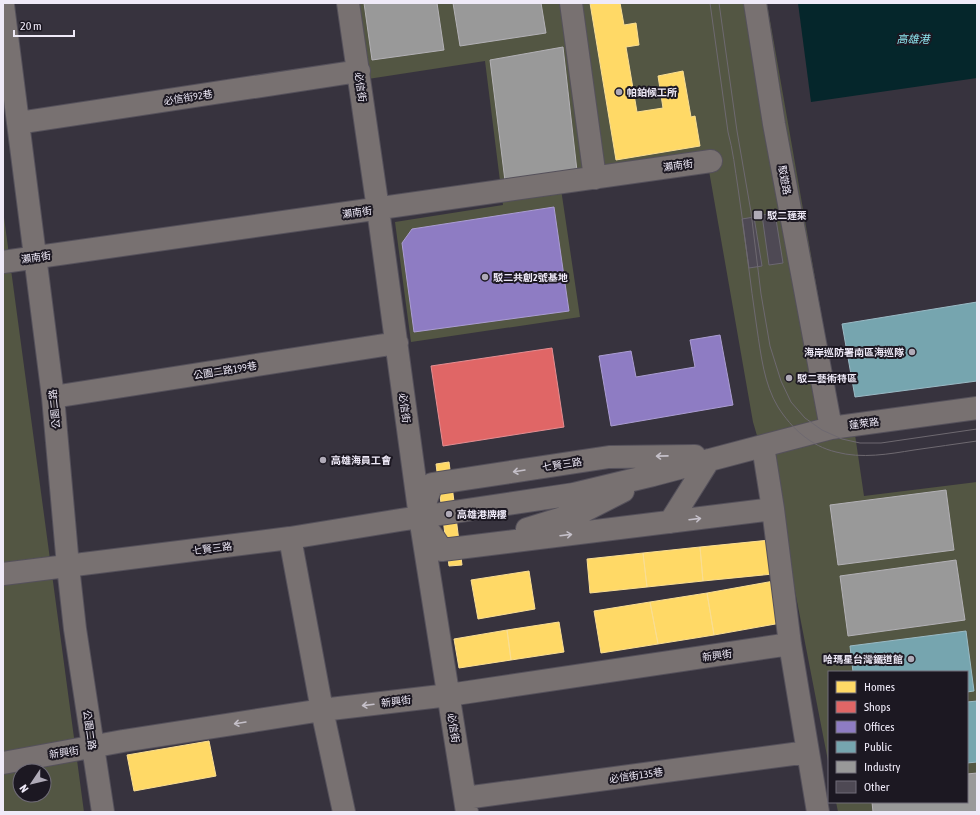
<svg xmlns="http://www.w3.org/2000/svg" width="980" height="815" font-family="'Asap Condensed','Noto Sans TC',sans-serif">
  <rect width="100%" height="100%" fill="#37333e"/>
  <path fill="#535643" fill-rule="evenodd" d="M 358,3 L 767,3 L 839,415 L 852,414 L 864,496 L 977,482 L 977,812 L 838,812 L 836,802 L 967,802 L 967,672 L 829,672 L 829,766 L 780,514 L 753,422 L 708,165 L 561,189 L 580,317 L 411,342 L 395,222 L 503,205 L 485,61 L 368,79 Z
    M 3,210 L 84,812 L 3,812 ZM 20,771 L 44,771 L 44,795 L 20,795 Z"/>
  <path fill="#05262b" d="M 798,3 L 977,3 L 977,78 L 811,102 Z"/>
  <path fill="#ffd966" stroke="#fade92" d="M 590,3 L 620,3 L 624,25 L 636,23 L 639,45 L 626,47 L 637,112 L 663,108 L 658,76 L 683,71 L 691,117 L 695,116 L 700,146 L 616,160 Z
    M 449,462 L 462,565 L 449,566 L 436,464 Z
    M 770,540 L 773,574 L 703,581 L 700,547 Z
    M 700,547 L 703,581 L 647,587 L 643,553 Z
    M 643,553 L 647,587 L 590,593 L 587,559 Z
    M 529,571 L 535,609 L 478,619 L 471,580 Z
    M 774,581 L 781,623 L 714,635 L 707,593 Z
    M 707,593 L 714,635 L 658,644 L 650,602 Z
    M 650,602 L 658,644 L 601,653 L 594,611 Z
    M 559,622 L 564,652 L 511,660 L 507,630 Z
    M 507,630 L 511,660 L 459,668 L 454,639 Z
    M 209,741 L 216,776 L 134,791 L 127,755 Z"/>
  <path fill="#e06666" stroke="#e48e92" d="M 552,348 L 564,427 L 443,446 L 431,366 Z"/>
  <path fill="#8e7cc3" stroke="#ab9dd3" d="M 554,207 L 569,311 L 414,332 L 402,243 L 412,229 Z
    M 720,335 L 733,405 L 611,426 L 599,356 L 631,351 L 636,377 L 695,367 L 690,340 Z"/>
  <path fill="#76a5af" stroke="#9abac5" d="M 977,302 L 977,381 L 855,397 L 842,324 Z
    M 966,631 L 974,691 L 967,692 L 967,672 L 853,672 L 850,646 Z
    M 977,701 L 977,762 L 967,763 L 967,702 Z"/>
  <path fill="#999" stroke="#b3b1b6" d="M 364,3 L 437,3 L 444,50 L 372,60 Z
    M 453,3 L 541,3 L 546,33 L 460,46 Z
    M 563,47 L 577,171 L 506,189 L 490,60 Z
    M 946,490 L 954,550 L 838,565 L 830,505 Z
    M 956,560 L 965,620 L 848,636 L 840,576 Z
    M 977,773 L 977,812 L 873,812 L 872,802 L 967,802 L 967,774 Z"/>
  <path fill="#4e4954" stroke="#6c6872" d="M 775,213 L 783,263 L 769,265 L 762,215 Z
    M 754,217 L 762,266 L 749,268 L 742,219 Z"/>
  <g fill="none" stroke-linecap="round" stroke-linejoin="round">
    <defs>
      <path id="minor" d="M 348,3 L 378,209 L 420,517 L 467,812
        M 571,3 L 595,178
        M 755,3 L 774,124 L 831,428
        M 3,5 L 53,397 L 68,566 L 75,629 L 103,812
        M 18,123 L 359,71
        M 3,262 L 711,161
        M 53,397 L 397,343
        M 763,446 L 773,509 L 790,644 L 818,812
        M 421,514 L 432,484 L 609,457 L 695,456
        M 670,522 L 709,460
        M 425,525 L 442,550 L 773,509
        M 527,529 L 582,512 L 623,491
        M 290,538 L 322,710 L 344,812
        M 3,574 L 290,538 L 400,520 L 574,494 L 653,475 L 831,428 L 977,408
        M 3,763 L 123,741 L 322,710 L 449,695 L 790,644
        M 465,798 L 808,752"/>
    </defs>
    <use href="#minor" stroke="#55515b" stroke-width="24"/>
    <use href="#minor" stroke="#787171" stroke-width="22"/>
    <path stroke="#6e6970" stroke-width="1" d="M 710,3 L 728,132 C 733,150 735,169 738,188 C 745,235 750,282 757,329 C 761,355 764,384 778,407 C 792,429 811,446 836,452 C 862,459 889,454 914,450 C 935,447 956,444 977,441
      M 719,3 L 737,131 L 751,212 L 761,294 L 770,346 L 781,381 L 791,402 L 805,418 L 822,430 L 842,439 L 860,443 L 881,443 L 977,429"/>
  </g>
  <defs><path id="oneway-shaft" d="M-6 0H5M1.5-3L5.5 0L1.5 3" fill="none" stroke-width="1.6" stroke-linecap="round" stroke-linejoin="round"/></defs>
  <g stroke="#c5c0c9">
    <use href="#oneway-shaft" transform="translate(662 456) rotate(179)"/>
    <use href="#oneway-shaft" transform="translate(519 471) rotate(171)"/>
    <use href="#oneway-shaft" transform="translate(695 519) rotate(-7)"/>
    <use href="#oneway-shaft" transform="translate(566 535) rotate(-7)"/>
    <use href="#oneway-shaft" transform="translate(368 705) rotate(173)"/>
    <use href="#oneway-shaft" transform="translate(240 723) rotate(171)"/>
  </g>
  <g fill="#afaab7" stroke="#1c1822" stroke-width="1.5">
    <circle cx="619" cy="92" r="4"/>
    <rect x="753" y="210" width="10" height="10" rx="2"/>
    <circle cx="485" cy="277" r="4"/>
    <circle cx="912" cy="352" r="4"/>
    <circle cx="789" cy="378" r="4"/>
    <circle cx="323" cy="460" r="4"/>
    <circle cx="449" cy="514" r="4"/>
    <circle cx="911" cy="659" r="4"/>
  </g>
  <g text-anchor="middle" stroke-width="4" stroke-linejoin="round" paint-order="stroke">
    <g font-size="10" fill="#efeaf8" stroke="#1c1822">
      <text transform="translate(361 87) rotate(82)" y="4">必信街</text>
      <text transform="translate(188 97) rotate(-9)" y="4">必信街92巷</text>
      <text transform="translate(678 165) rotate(-8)" y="4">瀨南街</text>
      <text transform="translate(785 180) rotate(80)" y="4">駁遊路</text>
      <text transform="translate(357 212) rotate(-8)" y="4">瀨南街</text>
      <text transform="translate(36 257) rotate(-8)" y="4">瀨南街</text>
      <text transform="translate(225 370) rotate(-9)" y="4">公園二路199巷</text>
      <text transform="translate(405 408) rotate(83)" y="4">必信街</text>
      <text transform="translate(54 409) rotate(-96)" y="4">公園二路</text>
      <text transform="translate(864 423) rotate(-7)" y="4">蓬萊路</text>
      <text transform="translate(562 464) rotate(-9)" y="4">七賢三路</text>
      <text transform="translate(212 548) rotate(-7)" y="4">七賢三路</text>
      <text transform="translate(717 655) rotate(-8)" y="4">新興街</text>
      <text transform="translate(396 701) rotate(-7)" y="4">新興街</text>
      <text transform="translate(454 728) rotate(81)" y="4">必信街</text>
      <text transform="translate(90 730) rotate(82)" y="4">公園二路</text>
      <text transform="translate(64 752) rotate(-9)" y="4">新興街</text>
      <text transform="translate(636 775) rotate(-8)" y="4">必信街135巷</text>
    </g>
    <g font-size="10" font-weight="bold" fill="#efeaf8" stroke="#1c1822" text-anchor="start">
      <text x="627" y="96">帕鉑候工所</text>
      <text x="767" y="219">駁二蓬萊</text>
      <text x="493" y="281">駁二共創2號基地</text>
      <text x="904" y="356" text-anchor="end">海岸巡防署南區海巡隊</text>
      <text x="797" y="382">駁二藝術特區</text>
      <text x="331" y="464">高雄海員工會</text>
      <text x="457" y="518">高雄港牌樓</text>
      <text x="903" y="663" text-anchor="end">哈瑪星台灣鐵道館</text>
    </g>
    <g font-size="11" font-style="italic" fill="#8de3ed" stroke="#1c1822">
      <text x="913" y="43">高雄港</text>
    </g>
  </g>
  <rect width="980" height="815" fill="none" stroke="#efeaf8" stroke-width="8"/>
  <rect x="828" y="671" width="140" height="132" fill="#1c1822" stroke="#706c78"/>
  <rect x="836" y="681" width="20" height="12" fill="#ffd966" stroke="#706c78"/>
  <text x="864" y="691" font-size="12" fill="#efeaf8">Homes</text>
  <rect x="836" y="701" width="20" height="12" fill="#e06666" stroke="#706c78"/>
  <text x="864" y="711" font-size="12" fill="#efeaf8">Shops</text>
  <rect x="836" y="721" width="20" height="12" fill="#8e7cc3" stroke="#706c78"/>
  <text x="864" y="731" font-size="12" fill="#efeaf8">Offices</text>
  <rect x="836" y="741" width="20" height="12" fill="#76a5af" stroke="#706c78"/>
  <text x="864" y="751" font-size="12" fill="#efeaf8">Public</text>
  <rect x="836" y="761" width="20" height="12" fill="#999999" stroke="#706c78"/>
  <text x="864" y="771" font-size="12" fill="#efeaf8">Industry</text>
  <rect x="836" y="781" width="20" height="12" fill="#4e4954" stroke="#706c78"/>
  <text x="864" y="791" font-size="12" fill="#efeaf8">Other</text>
  <g transform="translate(32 783) rotate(235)"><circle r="19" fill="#1c1822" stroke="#706c78"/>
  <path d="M0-3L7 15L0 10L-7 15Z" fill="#afaab7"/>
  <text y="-6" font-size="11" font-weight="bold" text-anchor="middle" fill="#efeaf8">N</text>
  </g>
  <path d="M14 30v6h60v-6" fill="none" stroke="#efeaf8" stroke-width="2"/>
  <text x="20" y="30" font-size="12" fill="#efeaf8" stroke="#1c1822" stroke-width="3" paint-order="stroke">20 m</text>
</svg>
